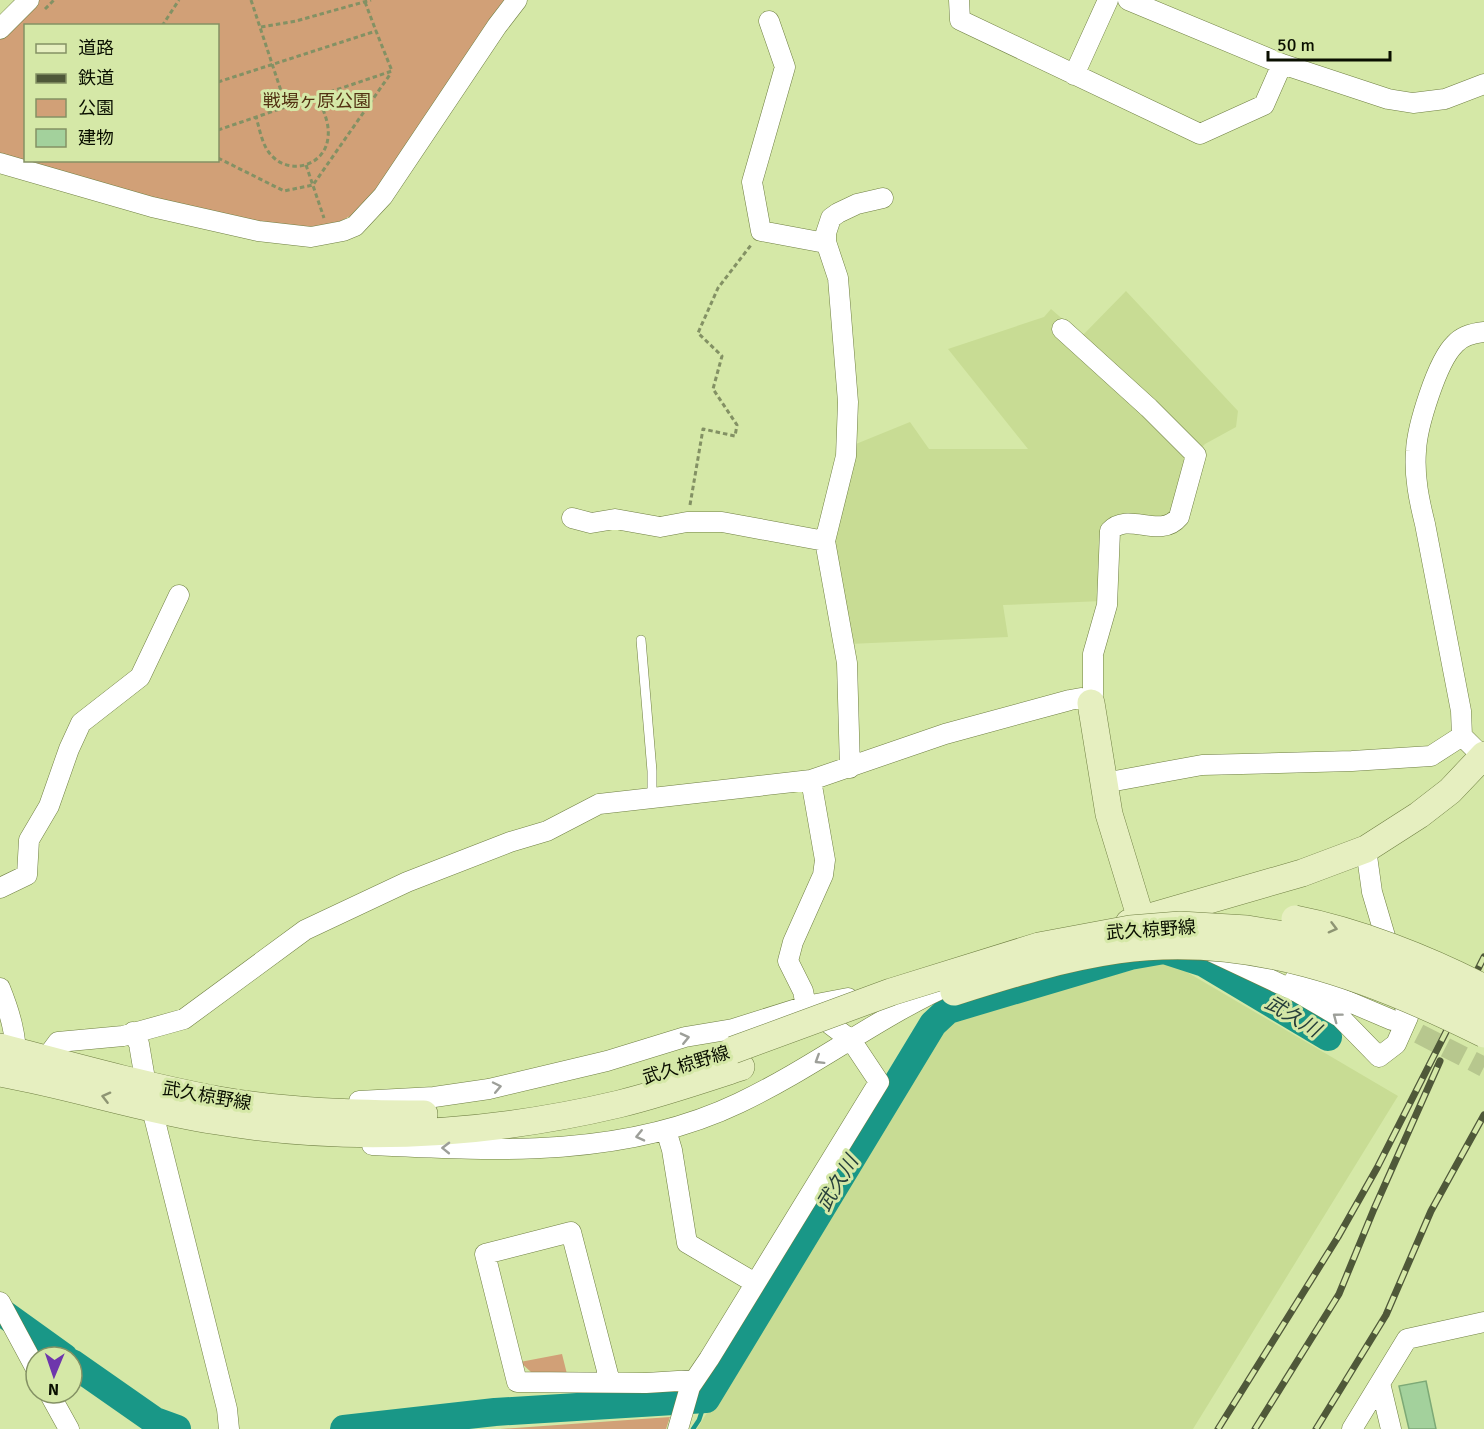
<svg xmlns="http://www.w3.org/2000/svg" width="1484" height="1429" font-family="Signika,'Noto Sans JP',sans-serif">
  <rect width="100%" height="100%" fill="#d5e8a7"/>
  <path fill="#c8dc94" d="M 1126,291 L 1238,411 L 1236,427 L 1205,444 L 1191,458 L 1172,519 L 1114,517 L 1103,601 L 1003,605 L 1008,637 L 849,644 L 831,551 L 851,446 L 910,422 L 929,449 L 1028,449 L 948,349 L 1044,317 L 1051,309 L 1082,336 Z
    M 1168,961 L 1398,1096 L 1193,1429 L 697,1429 L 943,1027 L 954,1016 Z"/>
  <path fill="#d1a077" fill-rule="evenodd" d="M 36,0 L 505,0 L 462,67 L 381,187 L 354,214 L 337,223 L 316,229 L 249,222 L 0,158 L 0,35 ZM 26,26 L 218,26 L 218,160 L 26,160 Z
    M 562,1354 L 567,1374 L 531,1372 L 520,1362 Z
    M 670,1417 L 666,1429 L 500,1429 Z"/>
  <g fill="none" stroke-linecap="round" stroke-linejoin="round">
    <path stroke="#199787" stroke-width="4.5" d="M 693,1429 L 699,1420 L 706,1399"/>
    <path stroke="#199787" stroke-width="28" d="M 0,1311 L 64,1357
      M 72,1363 L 155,1421 L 177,1429
      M 344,1429 L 495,1412 L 706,1399 L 933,1024 L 948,1010 L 1130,956 L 1164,950 L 1204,963 L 1328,1037"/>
  </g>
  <path fill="#a3d19c" stroke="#7da976" stroke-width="1.5" d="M 1426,1381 L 1436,1429 L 1409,1429 L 1399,1386 Z"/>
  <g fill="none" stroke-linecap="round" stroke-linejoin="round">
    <path stroke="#b7c78e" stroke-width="20" stroke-dasharray="20 10" stroke-linecap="butt" d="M 1392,1020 L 1484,1067"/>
    <defs>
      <path id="lane" d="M 641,640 L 652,771 L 652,797"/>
      <path id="street" d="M 959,0 L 960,20 L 1200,134 L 1264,105 L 1282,64
        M 1128,0 L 1282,64 L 1388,99 L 1413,103 L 1445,99 L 1484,84
        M 769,21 L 785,67 L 752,182 L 761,231 L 820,242 L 826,242
        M 0,29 L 29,0
        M 1074,75 L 1108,0
        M 0,163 L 152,207 L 258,231 L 311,237 L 343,231 L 355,226 L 383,196 L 497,26 L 517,0
        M 572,518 L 591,523 L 615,519 L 660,527 L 687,522 L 722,522 L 825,541
        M 1483,757 L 1462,736 L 1461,711 L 1425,524 C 1419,500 1414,476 1416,451 C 1417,427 1437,361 1455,344 C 1462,336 1474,333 1484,332
        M 850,768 L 847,663 L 825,541 L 846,456 L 848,402 L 838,278 L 826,242 L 826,233 L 831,218 L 838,213 L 857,204 L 883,198
        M 1104,783 L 1202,765 L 1352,761 L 1431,756 L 1462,736
        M 1366,849 L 1372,892 L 1390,953
        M 0,888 L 27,875 L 29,840 L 49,806 L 69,749 L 81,723 L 140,677 L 179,595
        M 1212,952 L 1299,993 L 1340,1017 L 1379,1057 L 1396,1044 L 1408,1017 L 1400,990
        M 1295,979 L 1392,1020
        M 0,988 C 10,1013 17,1036 16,1064
        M 133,1032 L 139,1044 L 146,1085 L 227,1409 L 229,1429
        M 38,1069 L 58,1042 L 123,1036 L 184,1019 L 305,930 L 407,882 L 510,842 L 547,831 L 599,804 L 811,780 L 945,734 L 1070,700 L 1081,698 L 1091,703 L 1093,694 L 1093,654 L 1107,605 L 1110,531 C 1128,511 1160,540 1179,517 L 1196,455 L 1149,408 L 1062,329
        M 359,1101 L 434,1097 L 489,1089 L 607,1061 L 685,1037 L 733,1029 L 806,1006 L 848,998
        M 666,1130 L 672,1150 L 687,1243 L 755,1283
        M 372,1145 C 497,1151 624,1158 739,1103 C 815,1067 882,1014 958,981
        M 0,1302 L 36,1369
        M 610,1382 L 571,1232 L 485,1254 L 517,1382 L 646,1383 L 694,1380
        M 1380,1383 L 1391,1429
        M 49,1393 L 69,1429
        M 678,1429 L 690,1387 L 709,1359 L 879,1082 L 851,1040 L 806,1006 L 803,991 L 788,961 L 793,942 L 823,875 L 825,860 L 811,780
        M 1352,1429 L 1407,1339 L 1484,1322"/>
      <path id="secondary" d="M 1091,703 L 1109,814 L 1141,919
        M 1129,923 L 1302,873 L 1366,849 L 1419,815 L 1450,791 L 1484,755
        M 0,1047 C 72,1066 144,1086 218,1100 C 286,1112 355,1114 424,1114
        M 0,1073 C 73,1086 144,1110 217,1121 C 351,1143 488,1135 619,1104 C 660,1094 701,1080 741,1067"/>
    </defs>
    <use href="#lane" stroke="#6f7f42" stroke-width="10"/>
    <use href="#street" stroke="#6f7f42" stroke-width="21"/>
    <use href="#secondary" stroke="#6f7f42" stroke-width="28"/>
    <path stroke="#839164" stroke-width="3" stroke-dasharray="4.5 3" stroke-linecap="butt" d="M 251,0 L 286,106
      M 365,2 L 376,31
      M 45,9 L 54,0
      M 162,26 L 179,0
      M 261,27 L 296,21 L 371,0
      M 218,82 L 376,31 L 392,71 L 318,96
      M 218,130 L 318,96 C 322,108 330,123 328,137 C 326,165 291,176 272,156 C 262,146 260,130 256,117
      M 218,158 L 284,191 L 313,185 L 391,73
      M 306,165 L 324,218
      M 690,505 L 703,429 L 735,436 L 737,425 L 713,389 L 722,356 L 698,333 L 718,288 L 751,245"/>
    <use href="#lane" stroke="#fff" stroke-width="9"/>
    <use href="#street" stroke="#fff" stroke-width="20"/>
    <use href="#secondary" stroke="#e6efc0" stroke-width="27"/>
    <defs>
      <path id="rail" d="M 1218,1429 L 1338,1237 L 1377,1168 L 1484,957
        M 1255,1429 L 1339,1294 L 1374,1209 L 1440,1061
        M 1316,1429 L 1386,1315 L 1431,1211 L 1484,1115"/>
    </defs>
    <use href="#rail" stroke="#4f5839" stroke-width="7"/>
    <use href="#rail" stroke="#d5e8a7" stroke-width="4.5" stroke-dasharray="14" stroke-linecap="butt"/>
    <defs>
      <path id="secondary-bridge" d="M 1295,919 C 1357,931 1428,959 1484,988
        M 954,992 C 1008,975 1062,958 1118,950 C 1247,931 1370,977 1484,1034
        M 733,1050 L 891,992 L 1039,946 L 1130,929 L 1180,925 L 1247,929 L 1308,939 L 1415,979 L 1484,1010"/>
    </defs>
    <use href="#secondary-bridge" stroke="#6f7f42" stroke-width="28" stroke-linecap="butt"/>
    <use href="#secondary-bridge" stroke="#e6efc0" stroke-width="27"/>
  </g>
  <defs><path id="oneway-chevron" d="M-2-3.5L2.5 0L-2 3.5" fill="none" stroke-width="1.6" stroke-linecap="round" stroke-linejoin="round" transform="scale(1.5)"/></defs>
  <g stroke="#8e9573">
    <use href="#oneway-chevron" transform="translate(1333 928) rotate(15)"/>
    <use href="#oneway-chevron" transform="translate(106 1097) rotate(-166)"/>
  </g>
  <g stroke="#9d9f99">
    <use href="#oneway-chevron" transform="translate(1337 1017) rotate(-143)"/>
    <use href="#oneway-chevron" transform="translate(685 1038) rotate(-13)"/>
    <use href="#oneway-chevron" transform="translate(819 1060) rotate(148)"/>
    <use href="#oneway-chevron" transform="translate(497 1087) rotate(-12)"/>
    <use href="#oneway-chevron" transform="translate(640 1136) rotate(167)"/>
    <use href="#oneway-chevron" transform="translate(446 1148) rotate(-179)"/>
  </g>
  <g text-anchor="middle" stroke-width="6" stroke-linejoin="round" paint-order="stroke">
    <g font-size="18" fill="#533213" stroke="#d5e8a7">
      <text x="317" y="107">戦場ヶ原公園</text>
    </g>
    <g font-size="18" fill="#0a0f00" stroke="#d5e8a7">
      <text transform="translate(1151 930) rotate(-4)" y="6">武久椋野線</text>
      <text transform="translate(686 1065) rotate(-17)" y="6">武久椋野線</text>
      <text transform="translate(207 1096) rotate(10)" y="6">武久椋野線</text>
    </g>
    <g font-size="20" font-style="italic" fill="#27403b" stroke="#d5e8a7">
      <text transform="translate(1293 1016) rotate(31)" y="7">武久川</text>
      <text transform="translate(837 1183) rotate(-59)" y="7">武久川</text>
    </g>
  </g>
  <rect x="24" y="24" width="195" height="138" fill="#d5e8a7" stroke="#849164" stroke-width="1.5"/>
  <rect x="36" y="44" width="30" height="9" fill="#e6efc0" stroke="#849164" stroke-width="1.5"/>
  <text x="78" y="54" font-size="18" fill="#0a0f00">道路</text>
  <rect x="36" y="74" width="30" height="9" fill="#4f5839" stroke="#849164" stroke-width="1.5"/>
  <text x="78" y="84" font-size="18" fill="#0a0f00">鉄道</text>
  <rect x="36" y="99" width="30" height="18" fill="#d1a077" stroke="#849164" stroke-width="1.5"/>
  <text x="78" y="114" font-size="18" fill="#0a0f00">公園</text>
  <rect x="36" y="129" width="30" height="18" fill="#a3d19c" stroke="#849164" stroke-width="1.5"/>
  <text x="78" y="144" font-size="18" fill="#0a0f00">建物</text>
  <g transform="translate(54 1375) rotate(182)"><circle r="28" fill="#d5e8a7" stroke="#849164" stroke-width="1.5"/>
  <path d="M0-4.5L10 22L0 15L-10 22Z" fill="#6e36ac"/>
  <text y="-9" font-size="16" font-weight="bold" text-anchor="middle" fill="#0a0f00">N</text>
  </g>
  <path d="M1268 51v9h122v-9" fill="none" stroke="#0a0f00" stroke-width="3"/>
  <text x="1277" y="51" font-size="18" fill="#0a0f00" stroke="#d5e8a7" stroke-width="4.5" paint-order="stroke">50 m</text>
</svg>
